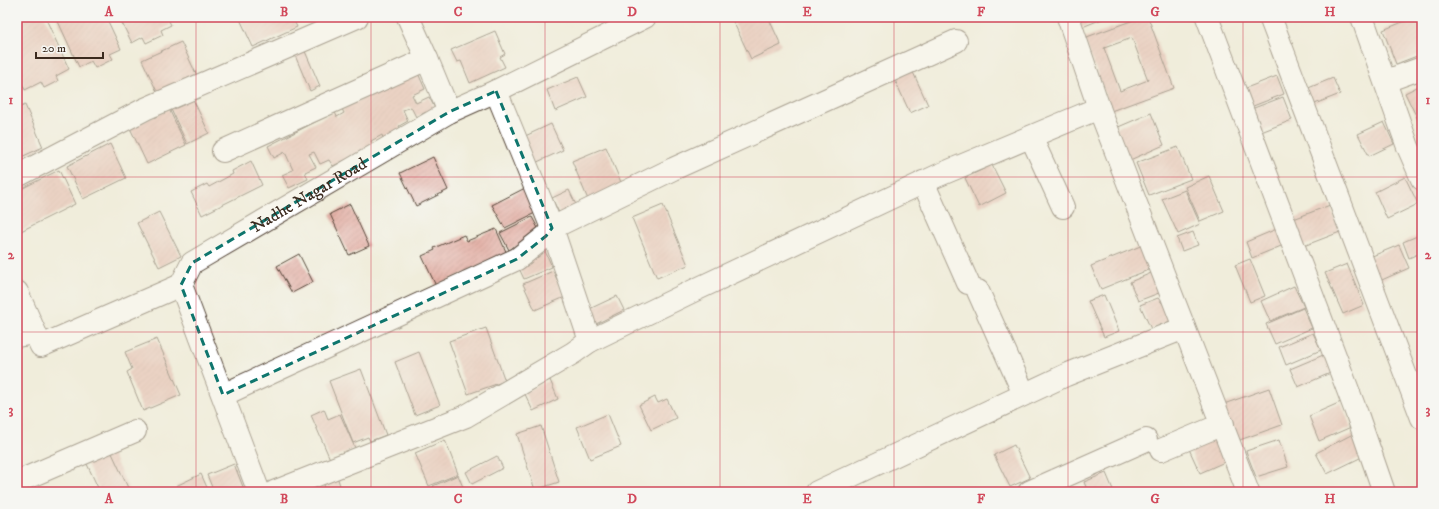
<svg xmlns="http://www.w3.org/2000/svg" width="1439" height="509" font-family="'IM FELL DW Pica',serif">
  <defs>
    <pattern id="building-hatch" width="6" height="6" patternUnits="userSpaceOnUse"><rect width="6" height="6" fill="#e4b2a8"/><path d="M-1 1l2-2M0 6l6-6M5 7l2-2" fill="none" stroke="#c49990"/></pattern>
  </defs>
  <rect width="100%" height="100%" fill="#f6f6f2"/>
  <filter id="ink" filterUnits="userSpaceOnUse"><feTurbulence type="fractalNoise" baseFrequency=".025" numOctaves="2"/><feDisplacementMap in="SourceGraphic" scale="8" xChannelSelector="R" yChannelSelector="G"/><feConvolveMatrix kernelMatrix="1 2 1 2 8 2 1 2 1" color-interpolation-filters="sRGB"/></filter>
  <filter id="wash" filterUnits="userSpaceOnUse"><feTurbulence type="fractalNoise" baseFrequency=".012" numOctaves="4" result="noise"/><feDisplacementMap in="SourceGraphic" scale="16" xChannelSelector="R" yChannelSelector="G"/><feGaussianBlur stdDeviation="0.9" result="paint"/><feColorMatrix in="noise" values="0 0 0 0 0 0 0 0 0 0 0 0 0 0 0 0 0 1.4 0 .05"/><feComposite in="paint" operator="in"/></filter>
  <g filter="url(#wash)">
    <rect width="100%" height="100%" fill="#f0eddb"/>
    <g id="blocks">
      <path fill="url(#building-hatch)" fill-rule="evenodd" d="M 17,17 L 45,17 L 69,69 L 56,76 L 58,81 L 44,88 L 41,82 L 25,90 L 17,72 Z
        M 56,17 L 106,17 L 121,49 L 110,54 L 113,59 L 95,68 L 91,61 L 79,67 Z
        M 119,17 L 167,17 L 171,25 L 161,30 L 163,35 L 146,43 L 143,37 L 132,43 Z
        M 239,17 L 292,17 L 297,27 L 253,47 Z
        M 731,17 L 768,17 L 781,45 L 751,59 Z
        M 1076,17 L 1107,17 L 1080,28 Z
        M 1142,17 L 1148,17 L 1174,88 L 1111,111 L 1084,38 ZM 1132,38 L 1148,80 L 1120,91 L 1104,48 Z
        M 1415,17 L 1422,17 L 1422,54 L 1396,64 L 1383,30 Z
        M 495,31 L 505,54 L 500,57 L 505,67 L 470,83 L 461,61 L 457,62 L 451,50 Z
        M 181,42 L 200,82 L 161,100 L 142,60 Z
        M 304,49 L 320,86 L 310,91 L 294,53 Z
        M 912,70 L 928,105 L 910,113 L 894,78 Z
        M 417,71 L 425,89 L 412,95 L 416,103 L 429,97 L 438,114 L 429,118 L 426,112 L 416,117 L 411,107 L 403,110 L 408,121 L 399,126 L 402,132 L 384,141 L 382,135 L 371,141 L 374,146 L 333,166 L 329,160 L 320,164 L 314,152 L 309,154 L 316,167 L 305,172 L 308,179 L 289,188 L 282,175 L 293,170 L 285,152 L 274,158 L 268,146 L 335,112 L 337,117 L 344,113 L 342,109 Z
        M 1277,76 L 1284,94 L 1248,108 L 1241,90 Z
        M 578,77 L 587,97 L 555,111 L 547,90 Z
        M 1333,78 L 1340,94 L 1307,107 L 1301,91 Z
        M 1419,86 L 1422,91 L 1422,123 L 1420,124 L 1405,93 Z
        M 191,95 L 209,133 L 187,144 L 169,105 Z
        M 1283,97 L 1292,120 L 1256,134 L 1246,111 Z
        M 25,105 L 43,147 L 17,159 L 17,109 Z
        M 169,109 L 186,145 L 147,164 L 130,128 Z
        M 1151,113 L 1164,145 L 1130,160 L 1116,128 Z
        M 1384,122 L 1394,144 L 1369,156 L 1358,134 Z
        M 551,124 L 563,150 L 533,164 L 521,138 Z
        M 110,144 L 126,178 L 83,199 L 67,166 Z
        M 606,147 L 623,187 L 589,202 L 572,161 Z
        M 1178,147 L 1191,179 L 1149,195 L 1136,163 Z
        M 433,157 L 448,190 L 416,206 L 400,173 Z
        M 251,161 L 262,185 L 202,215 L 191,192 L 207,184 L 209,187 L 233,174 L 232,171 Z
        M 992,165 L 1006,193 L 979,207 L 965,178 Z
        M 59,170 L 75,204 L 17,233 L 17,191 Z
        M 1209,176 L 1224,211 L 1200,221 L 1185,187 Z
        M 1405,177 L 1418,204 L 1387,219 L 1375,192 Z
        M 527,187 L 539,211 L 505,228 L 492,205 Z
        M 569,190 L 578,209 L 561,217 L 552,198 Z
        M 1185,190 L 1200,224 L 1178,234 L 1162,199 Z
        M 350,204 L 369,246 L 349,255 L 330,214 Z
        M 663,205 L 688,265 L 657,278 L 632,218 Z
        M 1330,205 L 1340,232 L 1301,247 L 1291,220 Z
        M 159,212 L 181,256 L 159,267 L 137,223 Z
        M 532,217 L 541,234 L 509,250 L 500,233 Z
        M 1279,228 L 1286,244 L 1252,258 L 1246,242 Z
        M 496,229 L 507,254 L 436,286 L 422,256 L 435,250 L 434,248 L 464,235 L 467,241 Z
        M 1193,232 L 1198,245 L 1182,251 L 1177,238 Z
        M 1422,234 L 1422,252 L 1409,258 L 1403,242 Z
        M 1143,245 L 1153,268 L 1101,289 L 1091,266 Z
        M 1399,245 L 1409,268 L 1375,283 L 1365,259 Z
        M 545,251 L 552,267 L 524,279 L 517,264 Z
        M 299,254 L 313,282 L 292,293 L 277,266 Z
        M 1250,259 L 1265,296 L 1250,302 L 1235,265 Z
        M 1347,264 L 1364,305 L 1343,314 L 1325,273 Z
        M 553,271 L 565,297 L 535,310 L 523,284 Z
        M 1156,271 L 1164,291 L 1138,301 L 1130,282 Z
        M 1294,286 L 1304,307 L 1270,321 L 1261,301 Z
        M 1104,295 L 1119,331 L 1104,337 L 1088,301 Z
        M 617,296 L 624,310 L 590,327 L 583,312 Z
        M 1158,298 L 1175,319 L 1151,329 L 1140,305 Z
        M 1303,308 L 1312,328 L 1275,344 L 1266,324 Z
        M 486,328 L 505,381 L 468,394 L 449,341 Z
        M 1313,333 L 1321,350 L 1286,365 L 1279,347 Z
        M 157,339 L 181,395 L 143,411 L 127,372 L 132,369 L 125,352 Z
        M 419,352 L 440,405 L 415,415 L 395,362 Z
        M 1328,353 L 1335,371 L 1298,387 L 1290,369 Z
        M 361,369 L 386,435 L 370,441 L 368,437 L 353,443 L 329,381 Z
        M 550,380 L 558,399 L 533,411 L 524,392 Z
        M 1269,388 L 1282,425 L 1234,442 L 1221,405 Z
        M 655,397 L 658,403 L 667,399 L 676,418 L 651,430 L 639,405 Z
        M 1341,402 L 1351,427 L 1319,441 L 1309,416 Z
        M 324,409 L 328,419 L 340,414 L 355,448 L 330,459 L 311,415 Z
        M 608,414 L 621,446 L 590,459 L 577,427 Z
        M 541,426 L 559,482 L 535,490 L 517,434 Z
        M 1353,434 L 1364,456 L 1327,474 L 1316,453 Z
        M 1219,436 L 1229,460 L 1200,473 L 1189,449 Z
        M 445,440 L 458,474 L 429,486 L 415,453 Z
        M 1279,440 L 1288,467 L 1256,477 L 1246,451 Z
        M 1014,445 L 1030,478 L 1010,487 L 994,455 Z
        M 111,451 L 130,492 L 100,492 L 86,462 Z
        M 497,456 L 503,468 L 472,484 L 466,472 Z
        M 234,464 L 245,492 L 214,492 L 207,475 Z
        M 1106,473 L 1114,492 L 1088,492 L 1084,482 Z
        M 201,474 L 209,492 L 179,492 L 176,486 Z
        M 458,475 L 465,492 L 436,492 L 433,486 Z
        M 337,476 L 342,492 L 326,492 L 323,481 Z
        M 45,488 L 47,492 L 34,492 Z"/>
    </g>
  </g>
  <g filter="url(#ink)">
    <use href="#blocks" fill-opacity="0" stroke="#56473a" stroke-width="1"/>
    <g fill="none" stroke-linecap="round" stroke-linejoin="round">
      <defs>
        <g id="minor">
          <path d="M 408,17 L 427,59 L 449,112"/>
          <path d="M 1068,17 L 1099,108 L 1248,492"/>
          <path d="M 1207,17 L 1357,414 L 1384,492"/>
          <path d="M 1270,17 L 1422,418"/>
          <path d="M 1362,17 L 1408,147 L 1422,179"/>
          <path d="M 1386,81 L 1422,68"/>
          <path d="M 496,91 L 552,228 L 590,341"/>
          <path d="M 1031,137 L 1063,207"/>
          <path d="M 223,151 L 427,59"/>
          <path d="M 17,176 L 145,109 L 357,17"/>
          <path d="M 923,182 L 968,283"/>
          <path d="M 978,291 L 1024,394"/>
          <path d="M 17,292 L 41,346 L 181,285"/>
          <path d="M 17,336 L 35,333"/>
          <path d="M 223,395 L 517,259 L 546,236 L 552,228 L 673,169 L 956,41"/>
          <path d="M 1161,450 L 1223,424"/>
          <path d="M 17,482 L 135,431"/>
          <path id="s1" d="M 259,492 L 181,285 L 192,263 L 449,112 L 496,91 L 645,17"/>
          <path d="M 274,492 L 466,416 L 573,353 L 590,341 L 695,290 L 937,176 L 1099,108"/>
          <path d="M 817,492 L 1066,375 L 1184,328"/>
          <path d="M 1029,492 L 1146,440"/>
        </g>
      </defs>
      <use href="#minor" stroke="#56473a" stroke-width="24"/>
      <use href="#minor" stroke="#fff" stroke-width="22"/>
    </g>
  </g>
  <path d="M0 0H1439V509H0ZM 496,91 L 552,228 L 546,236 L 517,259 L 223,395 L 181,285 L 192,263 L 449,112 Z" fill="#f0eddb" fill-opacity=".55" fill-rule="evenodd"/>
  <path fill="none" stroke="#0f766e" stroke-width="3" stroke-dasharray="8 5" stroke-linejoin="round" d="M 496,91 L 552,228 L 546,236 L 517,259 L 223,395 L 181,285 L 192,263 L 449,112 Z"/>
  <path fill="none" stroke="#d1495b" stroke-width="1" stroke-opacity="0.55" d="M 196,17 L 196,492M 371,17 L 371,492M 545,17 L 545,492M 720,17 L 720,492M 894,17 L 894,492M 1068,17 L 1068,492M 1243,17 L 1243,492M 17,177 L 1422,177M 17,332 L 1422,332"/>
  <g text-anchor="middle" stroke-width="3.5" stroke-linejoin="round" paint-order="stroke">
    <g font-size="17" fill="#3b2a1e" stroke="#f6f6f2">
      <text dy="6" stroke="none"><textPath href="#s1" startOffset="381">Nadhe Nagar Road</textPath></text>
    </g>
  </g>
  <rect width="1439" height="509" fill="none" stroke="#f6f6f2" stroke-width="44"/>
  <path d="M36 52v6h67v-6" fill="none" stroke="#3b2a1e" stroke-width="2"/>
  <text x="42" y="52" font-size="12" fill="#3b2a1e" stroke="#f6f6f2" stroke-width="3" paint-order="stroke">20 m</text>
  <rect x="22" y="22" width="1395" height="465" fill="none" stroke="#d1495b" stroke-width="1.5"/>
  <g font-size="13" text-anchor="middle" font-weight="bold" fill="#d1495b">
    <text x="109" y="16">A</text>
    <text x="284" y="16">B</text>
    <text x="458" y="16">C</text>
    <text x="632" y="16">D</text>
    <text x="807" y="16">E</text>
    <text x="981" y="16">F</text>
    <text x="1155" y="16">G</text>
    <text x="1330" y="16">H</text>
    <text x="11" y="104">1</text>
    <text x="1428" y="104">1</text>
    <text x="11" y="259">2</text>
    <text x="1428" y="259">2</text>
    <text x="11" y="414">3</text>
    <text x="1428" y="414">3</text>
    <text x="109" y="503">A</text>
    <text x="284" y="503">B</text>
    <text x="458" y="503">C</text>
    <text x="632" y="503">D</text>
    <text x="807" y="503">E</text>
    <text x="981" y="503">F</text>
    <text x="1155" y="503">G</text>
    <text x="1330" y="503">H</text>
  </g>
</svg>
